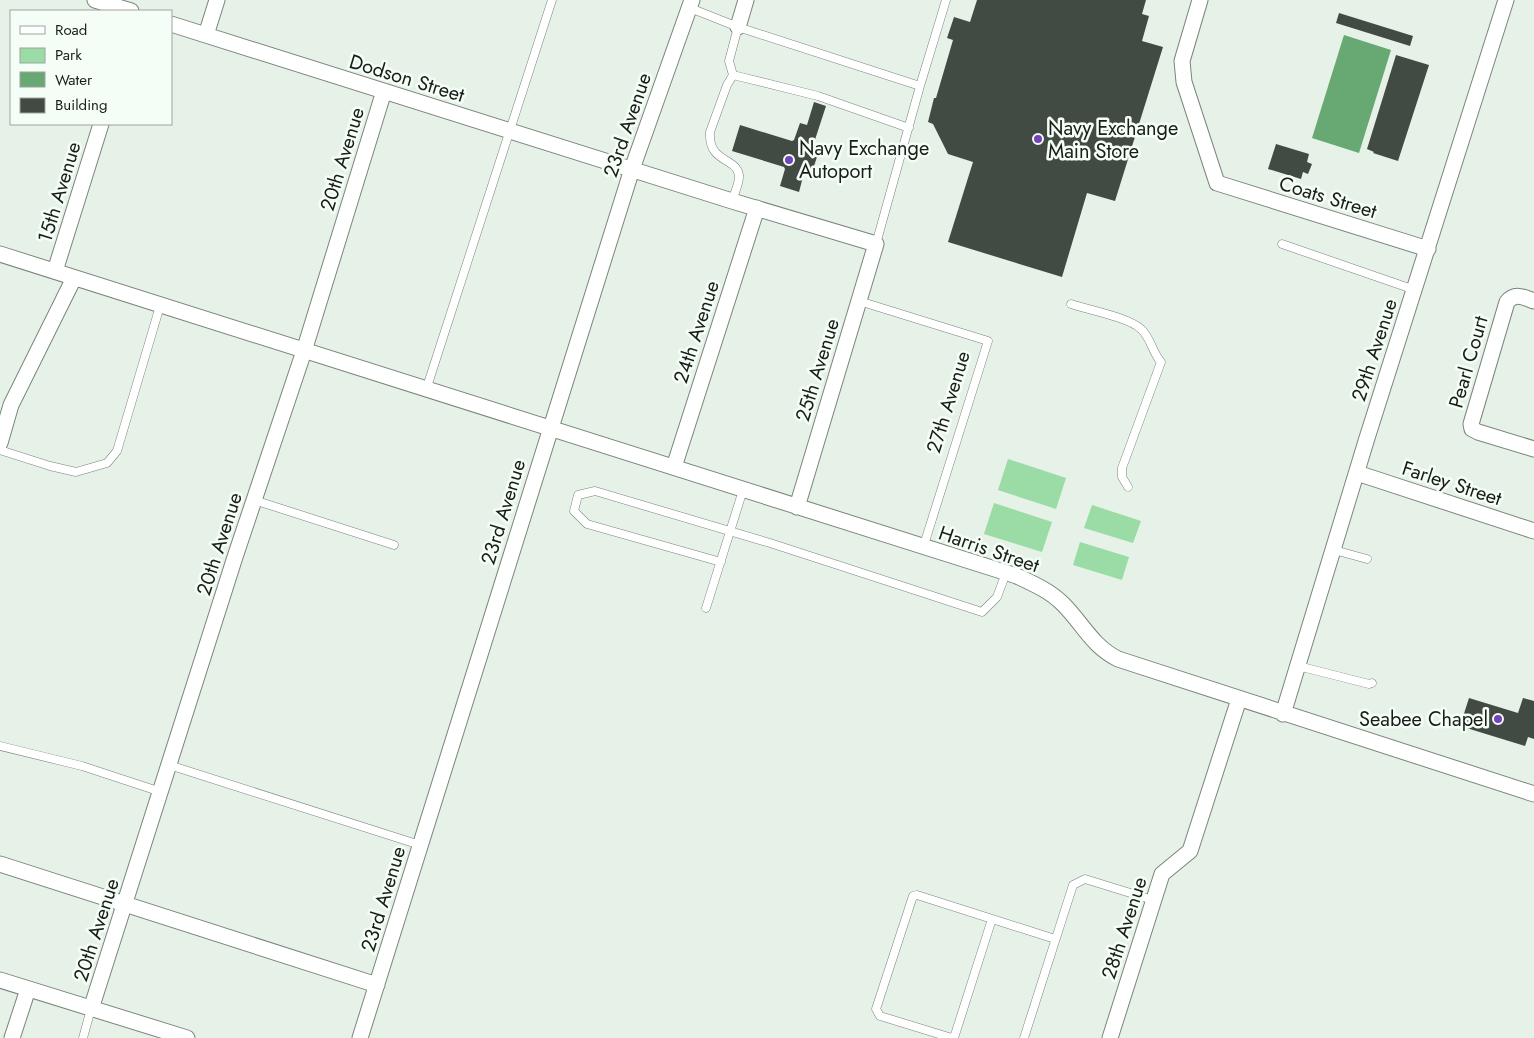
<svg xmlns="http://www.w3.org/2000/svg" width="1534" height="1038" font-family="Jost,sans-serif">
  <rect width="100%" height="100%" fill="#e6f2e7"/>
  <path fill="#9bdba5" d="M 1008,459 L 1066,478 L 1056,509 L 998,490 Z
    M 994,503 L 1052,522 L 1042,552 L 984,534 Z
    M 1092,505 L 1141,521 L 1133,543 L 1084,528 Z
    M 1080,542 L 1129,557 L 1122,580 L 1073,565 Z"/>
  <path fill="#67a873" d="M 1344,35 L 1391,50 L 1359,153 L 1312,138 Z"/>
  <path fill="#424b43" d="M 977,0 L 1146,0 L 1142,14 L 1149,16 L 1142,41 L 1163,47 L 1115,201 L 1087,193 L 1062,277 L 948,242 L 973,162 L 948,154 L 933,124 L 928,122 L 934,98 L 936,98 L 953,40 L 947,38 L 954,17 L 970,22 Z
    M 1339,13 L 1413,36 L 1410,46 L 1336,23 Z
    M 1396,55 L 1429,65 L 1398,161 L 1373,153 L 1374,152 L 1367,149 Z
    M 814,102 L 826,106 L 811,152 L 818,154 L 811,175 L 804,173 L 799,192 L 780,186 L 785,169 L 784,167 L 732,151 L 740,125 L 792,141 L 794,140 L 800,123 L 807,125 Z
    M 1276,144 L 1309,154 L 1307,162 L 1312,164 L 1308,174 L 1303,172 L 1301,179 L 1268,169 Z
    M 1469,698 L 1518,713 L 1523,698 L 1534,701 L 1534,739 L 1528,737 L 1525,746 L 1460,726 Z"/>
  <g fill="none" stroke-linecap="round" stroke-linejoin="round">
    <defs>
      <path id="service" d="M 690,8 L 738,27 L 920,86
        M 738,27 L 729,61 L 733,75 L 818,96 L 909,128
        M 732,201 C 734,194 740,182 739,175 C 736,157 708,163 710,132 L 727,85 L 733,75
        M 876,244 L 920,86 L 946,0
        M 1282,244 L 1415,290
        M 859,301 L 988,341 L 923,548
        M 1071,304 C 1089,310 1128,317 1141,329 C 1151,338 1152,352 1161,362 L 1122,468 L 1122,477 L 1128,487
        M 426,390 L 552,0
        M 0,450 L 50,466 L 76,472 L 107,463 L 117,451 L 160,306
        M 254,500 L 394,545
        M 1334,550 L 1367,559
        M 721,562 L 587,524 L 574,511 L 578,495 L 595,491 L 770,543 L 982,612 L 997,597 L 1006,573
        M 706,608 L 743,490
        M 1298,666 L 1369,684 L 1372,683
        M 0,746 L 82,766 L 161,792
        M 169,765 L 420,845
        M 83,1038 L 91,1009
        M 952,1038 L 880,1016 L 876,1009 L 913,896 L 917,895 L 1055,939
        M 954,1038 L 992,919
        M 1024,1038 L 1073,885 L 1085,879 L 1153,900"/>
      <path id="minor" d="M 95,0 L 131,11
        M 1200,0 L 1182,61 L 1184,82 L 1217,183 L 1428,249
        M 171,24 L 732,201 L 876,244 L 797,507
        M 738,27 L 746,0
        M 206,35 L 217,0
        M 0,254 L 1017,576 C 1034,584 1050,591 1063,604 C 1083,624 1092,646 1118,659 L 1534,794
        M 55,271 L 101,124
        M 1534,301 C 1523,297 1515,292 1507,302 L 1471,424 L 1472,429 L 1478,432 L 1534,449
        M 0,443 L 11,405 L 74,278
        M 674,467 L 757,208
        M 1357,473 L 1534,531
        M 1283,714 L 1367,438 L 1506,0
        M 0,864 L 377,985
        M 0,980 L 187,1038
        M 91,1009 L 235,557 L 304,351 L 384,91
        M 12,1038 L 28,989
        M 360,1038 L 632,169 L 692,0
        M 1110,1038 L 1162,874 L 1190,851 L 1239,699"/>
    </defs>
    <use href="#service" stroke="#7a857b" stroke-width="9"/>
    <use href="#minor" stroke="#7a857b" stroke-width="17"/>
    <use href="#service" stroke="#fff" stroke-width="8"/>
    <use href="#minor" stroke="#fff" stroke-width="15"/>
  </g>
  <g fill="#7442ba" stroke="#f5fef6" stroke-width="2">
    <circle cx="1038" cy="139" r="5"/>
    <circle cx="789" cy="160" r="5"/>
    <circle cx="1498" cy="719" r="5"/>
  </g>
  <g text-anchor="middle" stroke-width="5" stroke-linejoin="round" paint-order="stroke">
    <g font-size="20" fill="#181d19" stroke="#f5fef6">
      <text transform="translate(407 78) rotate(17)" y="7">Dodson Street</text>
      <text transform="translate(627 125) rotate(-71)" y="7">23rd Avenue</text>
      <text transform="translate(342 159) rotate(-73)" y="7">20th Avenue</text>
      <text transform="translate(59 192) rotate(-73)" y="7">15th Avenue</text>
      <text transform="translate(1328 197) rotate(17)" y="7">Coats Street</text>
      <text transform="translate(696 332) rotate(-72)" y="7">24th Avenue</text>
      <text transform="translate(1374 350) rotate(-72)" y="7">29th Avenue</text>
      <text transform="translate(1468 362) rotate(-74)" y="7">Pearl Court</text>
      <text transform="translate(817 370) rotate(-73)" y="7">25th Avenue</text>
      <text transform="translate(948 402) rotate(-73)" y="7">27th Avenue</text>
      <text transform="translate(1452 483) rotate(18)" y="7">Farley Street</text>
      <text transform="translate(503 512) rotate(-73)" y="7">23rd Avenue</text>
      <text transform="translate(219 544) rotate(-72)" y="7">20th Avenue</text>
      <text transform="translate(989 549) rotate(19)" y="7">Harris Street</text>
      <text transform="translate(383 899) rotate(-73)" y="7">23rd Avenue</text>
      <text transform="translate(1124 928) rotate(-72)" y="7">28th Avenue</text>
      <text transform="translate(96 930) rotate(-72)" y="7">20th Avenue</text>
    </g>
    <g font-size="20" fill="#181d19" stroke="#f5fef6" text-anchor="start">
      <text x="1048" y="135">Navy Exchange<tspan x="1048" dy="23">Main Store</tspan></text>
      <text x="799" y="155">Navy Exchange<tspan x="799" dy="23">Autoport</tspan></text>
      <text x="1488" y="726" text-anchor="end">Seabee Chapel</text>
    </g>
  </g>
  <rect x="10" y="10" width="162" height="115" fill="#f5fef6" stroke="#9da49e"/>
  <rect x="20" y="26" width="25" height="8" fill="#ffffff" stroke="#9da49e"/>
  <text x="55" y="35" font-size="15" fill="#181d19">Road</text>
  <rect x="20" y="48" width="25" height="15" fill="#9bdba5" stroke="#9da49e"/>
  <text x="55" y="60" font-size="15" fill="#181d19">Park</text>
  <rect x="20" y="72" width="25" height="15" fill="#67a873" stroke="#9da49e"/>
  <text x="55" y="85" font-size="15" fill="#181d19">Water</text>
  <rect x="20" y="98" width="25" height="15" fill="#424b43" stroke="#9da49e"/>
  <text x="55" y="110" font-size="15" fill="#181d19">Building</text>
</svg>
